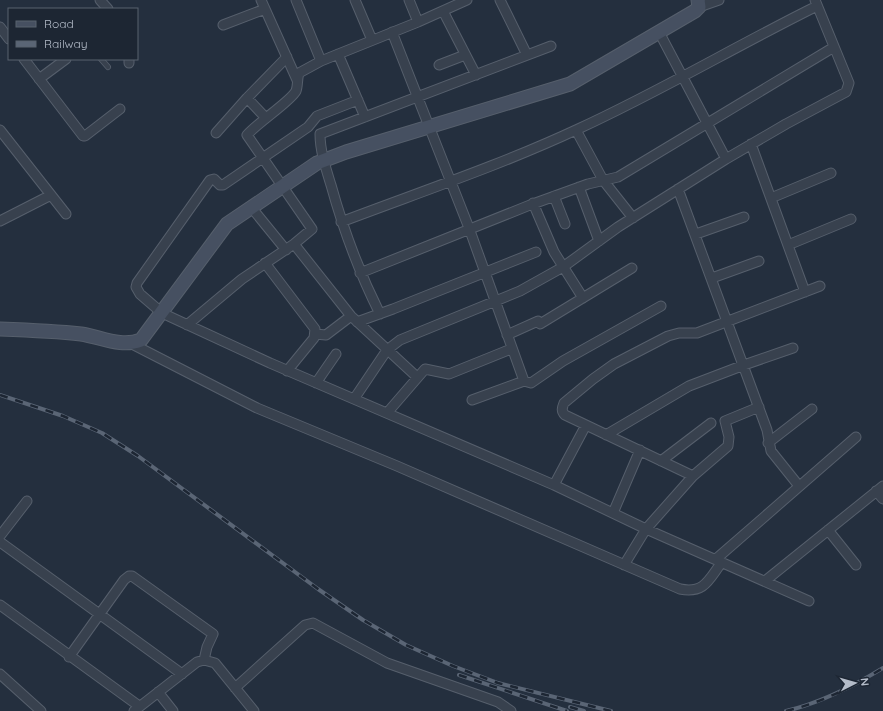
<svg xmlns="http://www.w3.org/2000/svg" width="883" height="711" font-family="Quicksand,sans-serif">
  <rect width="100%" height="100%" fill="#242f3e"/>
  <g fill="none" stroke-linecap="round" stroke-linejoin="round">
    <defs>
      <path id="lane" d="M 101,59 L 108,67"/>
      <path id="street" d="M 100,0 L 108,9
        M 261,0 L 297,80
        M 296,0 L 321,61
        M 355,0 L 372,40
        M 409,0 L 418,22
        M 500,0 L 527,55
        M 699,7 L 719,0
        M 443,11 L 476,75
        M 223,25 L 265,9
        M 0,27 L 9,39
        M 392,32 L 469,228 L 524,381 L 531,383 L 563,361 L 661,306
        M 659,32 L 726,159
        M 338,54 L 365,117
        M 24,59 L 83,136 L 85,136 L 120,109
        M 129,63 L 129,59
        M 439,65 L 465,55
        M 39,79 L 66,59
        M 247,98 L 265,117
        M 358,100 L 317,116 L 308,127 L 223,185 L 220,185 L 214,179 L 210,180 L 137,283 L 136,287 L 140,294 L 162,313 L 270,363 L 554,485 L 646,529 L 809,601
        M 0,130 L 66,214
        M 576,130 L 603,180 L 633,218
        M 216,133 L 247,98 L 287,57
        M 751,144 L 805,292
        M 579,187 L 599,241
        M 678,189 L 767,430 L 771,451 L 799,486
        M 554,196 L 565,224
        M 771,198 L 831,173
        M 533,203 L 554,252 L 583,298
        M 251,207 L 286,250
        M 0,221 L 51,195
        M 341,222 C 420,192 501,165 578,129 C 659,92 736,46 817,6
        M 696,234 L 744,217
        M 294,244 L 351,316 L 417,377
        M 788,245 L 851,219
        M 265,263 L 315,329 L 314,338 L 287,371
        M 360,273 L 530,205 L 588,184 L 618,177 L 834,47
        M 712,278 L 759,261
        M 380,314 C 358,270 344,232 331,185 C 326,169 320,151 320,134 L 551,46
        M 357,322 L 393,309 L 536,252
        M 540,324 L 632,268
        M 187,325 L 242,279 L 294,244 L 312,229 L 247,135 C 257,123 291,101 296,91 C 298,86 297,79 299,73 L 321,61 L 418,22 L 467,0
        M 315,334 L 326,335 L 351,316
        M 507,335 L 538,321
        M 132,344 L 257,408 L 397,466 L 680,589 C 705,594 709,579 722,562
        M 316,383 L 336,354
        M 354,399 L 387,350 L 400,340 L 520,291 L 563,267 L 618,227 L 726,159 L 786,124 L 846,92 L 849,83 L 815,0
        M 472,400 L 524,381
        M 387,413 L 425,369 L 449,374 L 511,349
        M 606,435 L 689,386 L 744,365 L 793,348
        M 768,443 L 812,409
        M 661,461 L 711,423
        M 693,476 L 565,415 C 561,411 562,408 564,403 L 593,379 L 614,364 L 668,336 L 679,333 L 697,333 L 820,286
        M 554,485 L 586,425
        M 876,491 L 883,499
        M 613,513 L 640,450
        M 828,530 L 856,565
        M 0,536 L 27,501
        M 0,542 L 182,674
        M 716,559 L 856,437
        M 624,565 L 646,529 L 693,476 L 728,446 L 729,437 L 725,421 L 759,407
        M 765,581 L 883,486
        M 0,605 L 139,706
        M 69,657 L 124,580 L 129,576 L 132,576 L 213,634 L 207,647 L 204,660
        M 0,674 L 41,711
        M 235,688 L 305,625 L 313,623 L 387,663 L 498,702 L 511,711
        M 158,692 L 173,711
        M 134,711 L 197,662 L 204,660 L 215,663 L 254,711"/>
      <path id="secondary" d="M 0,329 C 27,330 54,331 81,334 C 101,337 121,348 141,340 L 227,224 L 317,163 L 346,152 L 570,84 L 695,11 L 699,7 L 698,0"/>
    </defs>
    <use href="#lane" stroke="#565f6c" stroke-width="6"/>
    <use href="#street" stroke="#565f6c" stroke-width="11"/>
    <use href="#secondary" stroke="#565f6c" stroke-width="15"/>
    <use href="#lane" stroke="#38414e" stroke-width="4.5"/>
    <use href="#street" stroke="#38414e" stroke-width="9"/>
    <use href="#secondary" stroke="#465061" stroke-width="13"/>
    <defs>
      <path id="rail" d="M 0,395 L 63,416 L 102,433 L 138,456 L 318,589 L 363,620 L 406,645 L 453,666 L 498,683 L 611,711
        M 459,675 L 567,711
        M 570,707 L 584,711
        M 786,711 C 821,703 852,687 883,668"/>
    </defs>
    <use href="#rail" stroke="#5a6575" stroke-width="4"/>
    <use href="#rail" stroke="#1d2633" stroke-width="2.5" stroke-dasharray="8" stroke-linecap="butt"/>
  </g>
  <rect x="8" y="8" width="130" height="52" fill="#1d2633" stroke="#59626f"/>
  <rect x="16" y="21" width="20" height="6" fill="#465061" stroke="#59626f"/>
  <text x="44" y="28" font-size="12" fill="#b4bcc9">Road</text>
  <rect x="16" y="41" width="20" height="6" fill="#5a6575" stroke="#59626f"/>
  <text x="44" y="48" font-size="12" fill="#b4bcc9">Railway</text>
  <g transform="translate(855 683) rotate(84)" stroke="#1d2633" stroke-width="3" paint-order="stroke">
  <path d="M0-3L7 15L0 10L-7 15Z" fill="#b4bcc9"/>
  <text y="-6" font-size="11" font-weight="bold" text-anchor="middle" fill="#b4bcc9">N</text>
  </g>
</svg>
